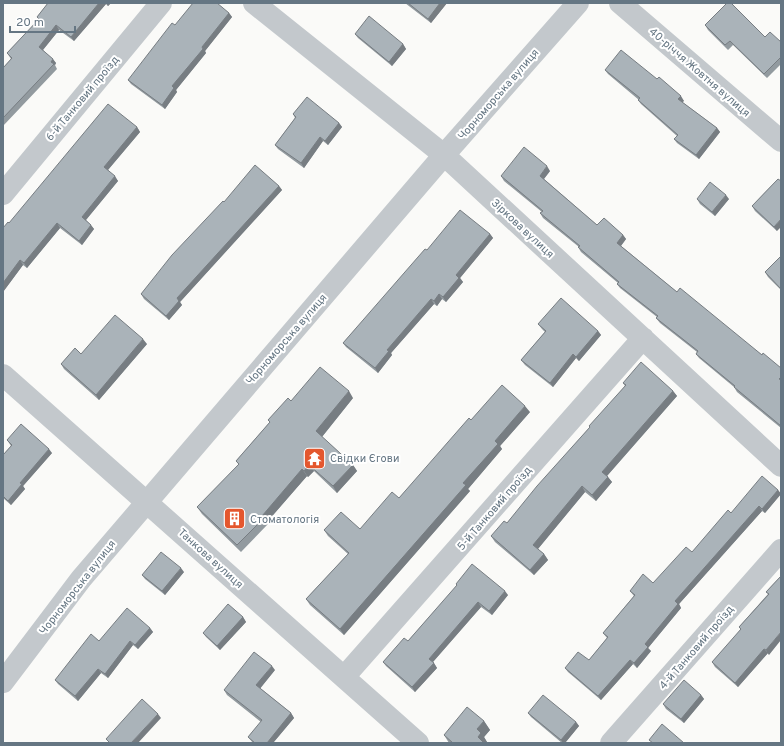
<svg xmlns="http://www.w3.org/2000/svg" width="784" height="746" font-family="Overpass,sans-serif">
  <rect width="100%" height="100%" fill="#fafaf8"/>
  <g fill="none" stroke-linecap="round" stroke-linejoin="round">
    <path stroke="#c3c8cc" stroke-width="22" d="M 254,3 L 444,155 L 781,466
      M 620,3 L 781,141
      M 3,194 L 161,3
      M 3,375 L 418,743
      M 344,677 L 643,338
      M 3,682 L 81,579 L 444,155 L 578,3
      M 611,743 L 781,550"/>
  </g>
  <path fill="#929a9f" d="M 48,3 L 111,3 L 108,6 L 106,4 L 74,41 L 59,30 L 43,50 L 56,63 L 55,65 L 57,69 L 3,126 L 3,68 L 11,59 L 7,53 L 39,20 L 37,17 Z
    M 405,3 L 447,3 L 431,23 Z
    M 229,13 L 232,17 L 205,51 L 206,53 L 176,90 L 177,92 L 165,109 L 131,84 L 128,80 Z
    M 705,25 L 765,37 L 781,42 L 781,64 L 767,78 L 733,45 L 728,50 L 708,30 Z
    M 355,34 L 403,44 L 406,49 L 392,66 L 358,38 Z
    M 605,70 L 657,79 L 684,101 L 682,102 L 717,128 L 720,132 L 699,159 L 677,143 L 674,139 L 677,136 L 641,104 L 638,100 L 639,100 L 608,74 Z
    M 293,114 L 339,123 L 342,127 L 328,145 L 323,141 L 304,168 L 278,149 L 275,145 L 295,118 Z
    M 137,127 L 140,132 L 108,170 L 118,181 L 86,220 L 94,229 L 82,245 L 60,228 L 27,268 L 23,265 L 3,292 L 9,223 Z
    M 550,171 L 544,179 L 597,225 L 623,235 L 626,239 L 621,246 L 677,292 L 762,355 L 781,368 L 781,428 L 737,392 L 734,387 L 699,358 L 696,354 L 697,352 L 660,323 L 656,318 L 657,317 L 620,288 L 617,284 L 618,283 L 581,252 L 578,247 L 579,247 L 543,218 L 540,213 L 542,212 L 504,181 L 501,176 Z
    M 778,179 L 777,231 L 755,211 L 752,206 Z
    M 279,186 L 282,190 L 180,302 L 182,305 L 169,320 L 144,299 L 141,294 L 224,202 Z
    M 697,199 L 729,199 L 715,216 L 700,204 Z
    M 490,234 L 493,238 L 460,278 L 463,282 L 446,302 L 442,299 L 437,306 L 434,304 L 391,353 L 392,355 L 378,373 L 346,347 L 343,343 L 427,250 Z
    M 781,256 L 781,290 L 768,277 L 765,272 Z
    M 538,324 L 598,331 L 601,335 L 579,361 L 576,358 L 553,387 L 525,365 L 521,360 L 545,332 L 542,329 Z
    M 147,344 L 99,400 L 64,369 L 61,364 L 81,354 Z
    M 623,383 L 673,391 L 677,396 L 607,476 L 612,482 L 596,501 L 585,492 L 538,549 L 544,554 L 548,560 L 534,575 L 495,542 L 491,536 L 507,523 L 590,427 L 625,386 Z
    M 353,398 L 322,437 L 353,465 L 357,471 L 337,493 L 314,471 L 308,477 L 307,476 L 267,522 L 268,524 L 241,552 L 202,514 L 197,507 L 239,465 L 236,461 L 270,422 L 268,420 L 291,401 Z
    M 530,412 L 500,446 L 502,449 L 468,489 L 470,491 L 344,635 L 310,605 L 306,599 L 348,554 L 328,536 L 324,530 L 360,529 L 399,498 L 471,420 Z
    M 7,440 L 52,453 L 23,486 L 25,489 L 11,505 L 3,498 L 3,455 L 11,446 Z
    M 778,490 L 781,494 L 765,513 L 762,511 L 679,604 L 681,608 L 648,648 L 651,651 L 637,668 L 633,664 L 601,700 L 568,672 L 565,668 L 589,660 L 607,638 L 603,633 L 634,596 L 630,591 L 653,583 L 692,552 L 731,513 Z
    M 184,572 L 165,595 L 145,579 L 142,575 Z
    M 781,576 L 769,655 L 768,653 L 738,687 L 715,667 L 712,662 L 741,630 L 739,627 L 768,594 L 766,592 Z
    M 456,584 L 508,595 L 492,615 L 481,607 L 433,662 L 437,668 L 415,692 L 386,666 L 383,662 L 408,641 L 457,586 Z
    M 243,617 L 246,622 L 220,650 L 206,637 L 203,633 Z
    M 150,628 L 153,632 L 138,649 L 133,645 L 108,678 L 101,673 L 78,701 L 58,684 L 55,680 L 99,641 Z
    M 275,670 L 260,688 L 291,713 L 294,718 L 273,743 L 253,743 L 248,737 L 261,722 L 227,695 L 224,690 Z
    M 701,695 L 704,699 L 684,723 L 666,709 L 663,704 Z
    M 528,713 L 576,722 L 579,726 L 565,743 L 562,743 L 531,717 Z
    M 484,721 L 490,730 L 484,737 L 487,742 L 486,743 L 449,743 L 444,735 Z"/>
  <path fill="#777d82" d="M 99,3 L 106,4 L 74,41 L 71,37 Z
    M 106,3 L 111,3 L 108,6 Z
    M 440,3 L 447,3 L 431,23 L 428,19 Z
    M 229,13 L 232,17 L 205,51 L 206,53 L 176,90 L 177,92 L 165,109 L 162,105 L 172,86 L 202,47 Z
    M 56,25 L 59,30 L 42,51 L 39,47 Z
    M 403,44 L 406,49 L 392,66 L 389,62 Z
    M 53,59 L 56,63 L 55,65 L 51,62 Z
    M 681,96 L 684,101 L 681,103 L 678,99 Z
    M 339,123 L 342,127 L 328,145 L 325,141 Z
    M 137,127 L 140,132 L 107,171 L 104,167 Z
    M 717,128 L 720,132 L 699,159 L 696,155 Z
    M 320,137 L 323,141 L 304,168 L 301,163 Z
    M 547,166 L 550,171 L 543,180 L 540,176 Z
    M 115,176 L 118,181 L 85,221 L 82,217 Z
    M 279,186 L 282,190 L 180,302 L 182,305 L 169,320 L 166,316 L 177,298 Z
    M 726,195 L 729,199 L 715,216 L 712,212 Z
    M 781,219 L 781,227 L 777,231 L 774,227 Z
    M 57,223 L 60,228 L 27,268 L 24,263 Z
    M 91,225 L 94,229 L 82,245 L 79,241 Z
    M 490,234 L 493,238 L 460,278 L 463,282 L 446,302 L 443,297 L 456,275 Z
    M 623,235 L 626,239 L 620,247 L 617,243 Z
    M 20,260 L 23,265 L 3,292 L 3,283 Z
    M 439,294 L 442,299 L 437,306 L 434,301 Z
    M 431,299 L 434,304 L 391,353 L 392,355 L 378,373 L 375,368 L 387,350 Z
    M 598,331 L 601,335 L 579,361 L 576,357 Z
    M 143,339 L 147,344 L 99,400 L 96,395 Z
    M 573,354 L 576,358 L 553,387 L 550,383 Z
    M 349,391 L 353,398 L 321,438 L 316,431 Z
    M 673,391 L 677,396 L 606,477 L 602,472 Z
    M 525,406 L 530,412 L 500,446 L 502,449 L 468,489 L 470,491 L 344,635 L 340,629 L 463,483 L 495,441 Z
    M 49,449 L 52,453 L 23,486 L 25,489 L 11,505 L 8,501 L 20,483 Z
    M 309,465 L 314,471 L 308,477 L 304,471 Z
    M 353,465 L 357,471 L 337,493 L 333,486 Z
    M 302,469 L 307,476 L 267,522 L 262,516 Z
    M 608,477 L 612,482 L 596,501 L 592,495 Z
    M 582,486 L 585,492 L 537,550 L 533,545 Z
    M 778,490 L 781,494 L 765,513 L 762,509 Z
    M 759,506 L 762,511 L 679,604 L 681,608 L 648,648 L 651,651 L 637,668 L 634,663 L 645,644 L 675,601 Z
    M 544,554 L 548,560 L 534,575 L 530,570 Z
    M 181,568 L 184,572 L 165,595 L 162,591 Z
    M 505,591 L 508,595 L 492,615 L 489,611 Z
    M 478,602 L 481,607 L 432,663 L 429,659 Z
    M 243,617 L 246,622 L 220,650 L 217,646 Z
    M 150,628 L 153,632 L 138,649 L 135,645 Z
    M 781,632 L 781,640 L 769,655 L 766,650 Z
    M 130,641 L 133,645 L 108,678 L 105,674 Z
    M 764,649 L 768,653 L 738,687 L 735,683 Z
    M 630,660 L 633,664 L 601,700 L 598,696 Z
    M 434,663 L 437,668 L 415,692 L 412,687 Z
    M 272,666 L 275,670 L 259,690 L 256,685 Z
    M 98,669 L 101,673 L 78,701 L 75,696 Z
    M 701,695 L 704,699 L 684,723 L 681,719 Z
    M 291,713 L 294,718 L 273,743 L 267,743 Z
    M 158,714 L 161,718 L 138,743 L 131,743 Z
    M 484,721 L 490,730 L 484,737 L 487,742 L 486,743 L 482,743 L 478,737 L 477,729 Z
    M 576,722 L 579,726 L 565,743 L 563,743 L 561,740 Z"/>
  <path fill="#aab3b9" stroke="#777d82" d="M 48,3 L 99,3 L 71,37 L 56,25 L 39,47 L 53,59 L 51,62 L 54,64 L 3,118 L 3,68 L 12,58 L 7,53 L 39,19 L 37,17 Z
    M 193,3 L 217,3 L 229,13 L 202,47 L 203,49 L 172,86 L 174,88 L 162,105 L 128,80 L 172,23 L 175,25 Z
    M 408,3 L 440,3 L 428,19 Z
    M 727,3 L 731,3 L 765,37 L 770,32 L 781,42 L 781,57 L 764,74 L 730,41 L 725,45 L 705,25 Z
    M 369,16 L 403,44 L 389,62 L 355,34 Z
    M 621,50 L 657,79 L 659,77 L 681,96 L 678,99 L 717,128 L 696,155 L 674,139 L 678,135 L 638,100 L 640,98 L 605,70 Z
    M 307,97 L 339,123 L 325,141 L 320,137 L 301,163 L 275,145 L 296,117 L 293,114 Z
    M 108,104 L 137,127 L 104,167 L 115,176 L 82,217 L 91,225 L 79,241 L 57,223 L 24,263 L 20,260 L 3,283 L 3,228 L 8,222 L 9,223 Z
    M 524,147 L 547,166 L 540,176 L 597,225 L 604,218 L 623,235 L 617,243 L 677,292 L 680,288 L 762,355 L 763,353 L 781,368 L 781,377 L 779,379 L 781,380 L 781,426 L 734,387 L 735,386 L 696,354 L 698,351 L 656,318 L 658,316 L 617,284 L 619,282 L 578,247 L 580,246 L 540,213 L 543,211 L 501,176 Z
    M 255,165 L 279,186 L 177,298 L 179,301 L 166,316 L 141,294 L 172,255 L 223,201 L 224,202 Z
    M 778,179 L 781,181 L 781,219 L 774,227 L 752,206 Z
    M 710,182 L 726,195 L 712,212 L 697,199 Z
    M 460,210 L 490,234 L 456,275 L 459,278 L 443,297 L 439,294 L 434,301 L 431,299 L 387,350 L 389,351 L 375,368 L 343,343 L 425,249 L 427,250 Z
    M 781,256 L 781,289 L 765,272 Z
    M 561,298 L 598,331 L 576,357 L 573,354 L 550,383 L 521,360 L 546,331 L 538,324 Z
    M 115,315 L 143,339 L 96,395 L 61,364 L 75,348 L 81,354 Z
    M 641,362 L 673,391 L 602,472 L 608,477 L 592,495 L 582,486 L 533,545 L 544,554 L 530,570 L 491,536 L 504,521 L 507,523 L 537,486 L 590,427 L 589,426 L 626,385 L 623,383 Z
    M 320,367 L 349,391 L 316,431 L 353,465 L 333,486 L 309,465 L 304,471 L 302,469 L 262,516 L 264,518 L 237,545 L 197,507 L 239,464 L 236,461 L 270,422 L 268,420 L 288,398 L 291,401 Z
    M 502,385 L 525,406 L 495,441 L 498,444 L 463,483 L 466,485 L 340,629 L 306,599 L 349,553 L 324,530 L 341,512 L 360,529 L 392,492 L 399,498 L 469,418 L 471,420 Z
    M 21,424 L 49,449 L 20,483 L 22,484 L 8,501 L 3,496 L 3,455 L 12,445 L 7,440 Z
    M 762,476 L 778,490 L 762,509 L 759,506 L 675,601 L 678,604 L 645,644 L 648,647 L 634,663 L 630,660 L 598,696 L 565,668 L 578,652 L 589,660 L 608,637 L 603,633 L 635,595 L 630,591 L 643,574 L 653,583 L 686,547 L 692,552 L 728,510 L 731,513 Z
    M 161,552 L 181,568 L 162,591 L 142,575 Z
    M 472,564 L 505,591 L 489,611 L 478,602 L 429,659 L 434,663 L 412,687 L 383,662 L 404,638 L 408,641 L 457,585 L 456,584 Z
    M 781,576 L 781,632 L 766,650 L 764,649 L 735,683 L 712,662 L 741,629 L 739,627 L 769,594 L 766,592 Z
    M 228,604 L 243,617 L 217,646 L 203,633 Z
    M 127,608 L 150,628 L 135,645 L 130,641 L 105,674 L 98,669 L 75,696 L 55,680 L 91,634 L 99,641 Z
    M 254,652 L 272,666 L 256,685 L 291,713 L 267,743 L 255,743 L 248,737 L 262,720 L 224,690 Z
    M 684,680 L 701,695 L 681,719 L 663,704 Z
    M 543,695 L 576,722 L 561,740 L 528,713 Z
    M 142,699 L 158,714 L 131,743 L 110,743 L 106,739 Z
    M 467,707 L 484,721 L 477,729 L 481,733 L 478,737 L 484,743 L 453,743 L 444,735 Z
    M 662,724 L 684,743 L 653,743 L 649,740 Z"/>
  <defs>
    <symbol id="temple-square" viewBox="-11 -11 22 22"><rect x="-9" y="-9" width="18" height="18" rx="4" fill="#e4572e" stroke="#fff"/><path d="M0-6L5-2H3V0L6.5 2.5H4V6H1.5V3h-3V6H-4V2.5H-6.5L-3 0V-2H-5Z" fill="#fff"/></symbol>
    <symbol id="building-square" viewBox="-11 -11 22 22"><rect x="-9" y="-9" width="18" height="18" rx="4" fill="#e4572e" stroke="#fff"/><path d="M-4-6H4V6H1V3H-1V6H-4ZM-2.5-4.3h1.7v1.8h-1.7ZM.8-4.3h1.7v1.8H.8ZM-2.5-1h1.7V.8h-1.7ZM.8-1h1.7V.8H.8Z" fill="#fff"/></symbol>
  </defs>
  <g fill-rule="evenodd">
    <use href="#temple-square" x="302" y="446" width="25" height="25"/>
    <use href="#building-square" x="222" y="506" width="25" height="25"/>
  </g>
  <g text-anchor="middle" stroke-width="4" stroke-linejoin="round" paint-order="stroke">
    <g font-size="11" fill="#657683" stroke="#fff">
      <text transform="translate(700 72) rotate(41)" y="4">40-річчя Жовтня вулиця</text>
      <text transform="translate(498 94) rotate(-49)" y="4">Чорноморська вулиця</text>
      <text transform="translate(82 98) rotate(-50)" y="4">6-й Танковий проїзд</text>
      <text transform="translate(523 228) rotate(43)" y="4">Зіркова вулиця</text>
      <text transform="translate(286 339) rotate(-49)" y="4">Чорноморська вулиця</text>
      <text transform="translate(494 508) rotate(-49)" y="4">5-й Танковий проїзд</text>
      <text transform="translate(211 558) rotate(42)" y="4">Танкова вулиця</text>
      <text transform="translate(77 587) rotate(-52)" y="4">Чорноморська вулиця</text>
      <text transform="translate(696 647) rotate(-49)" y="4">4-й Танковий проїзд</text>
    </g>
    <g font-size="11" fill="#657683" stroke="#fff" text-anchor="start">
      <text x="330" y="462">Свідки Єгови</text>
      <text x="250" y="523">Стоматологія</text>
    </g>
  </g>
  <rect width="784" height="746" fill="none" stroke="#657683" stroke-width="8"/>
  <path d="M10 26v6h65v-6" fill="none" stroke="#657683" stroke-width="2"/>
  <text x="16" y="26" font-size="12" fill="#657683" stroke="#ffffff" stroke-width="3" paint-order="stroke">20 m</text>
</svg>
